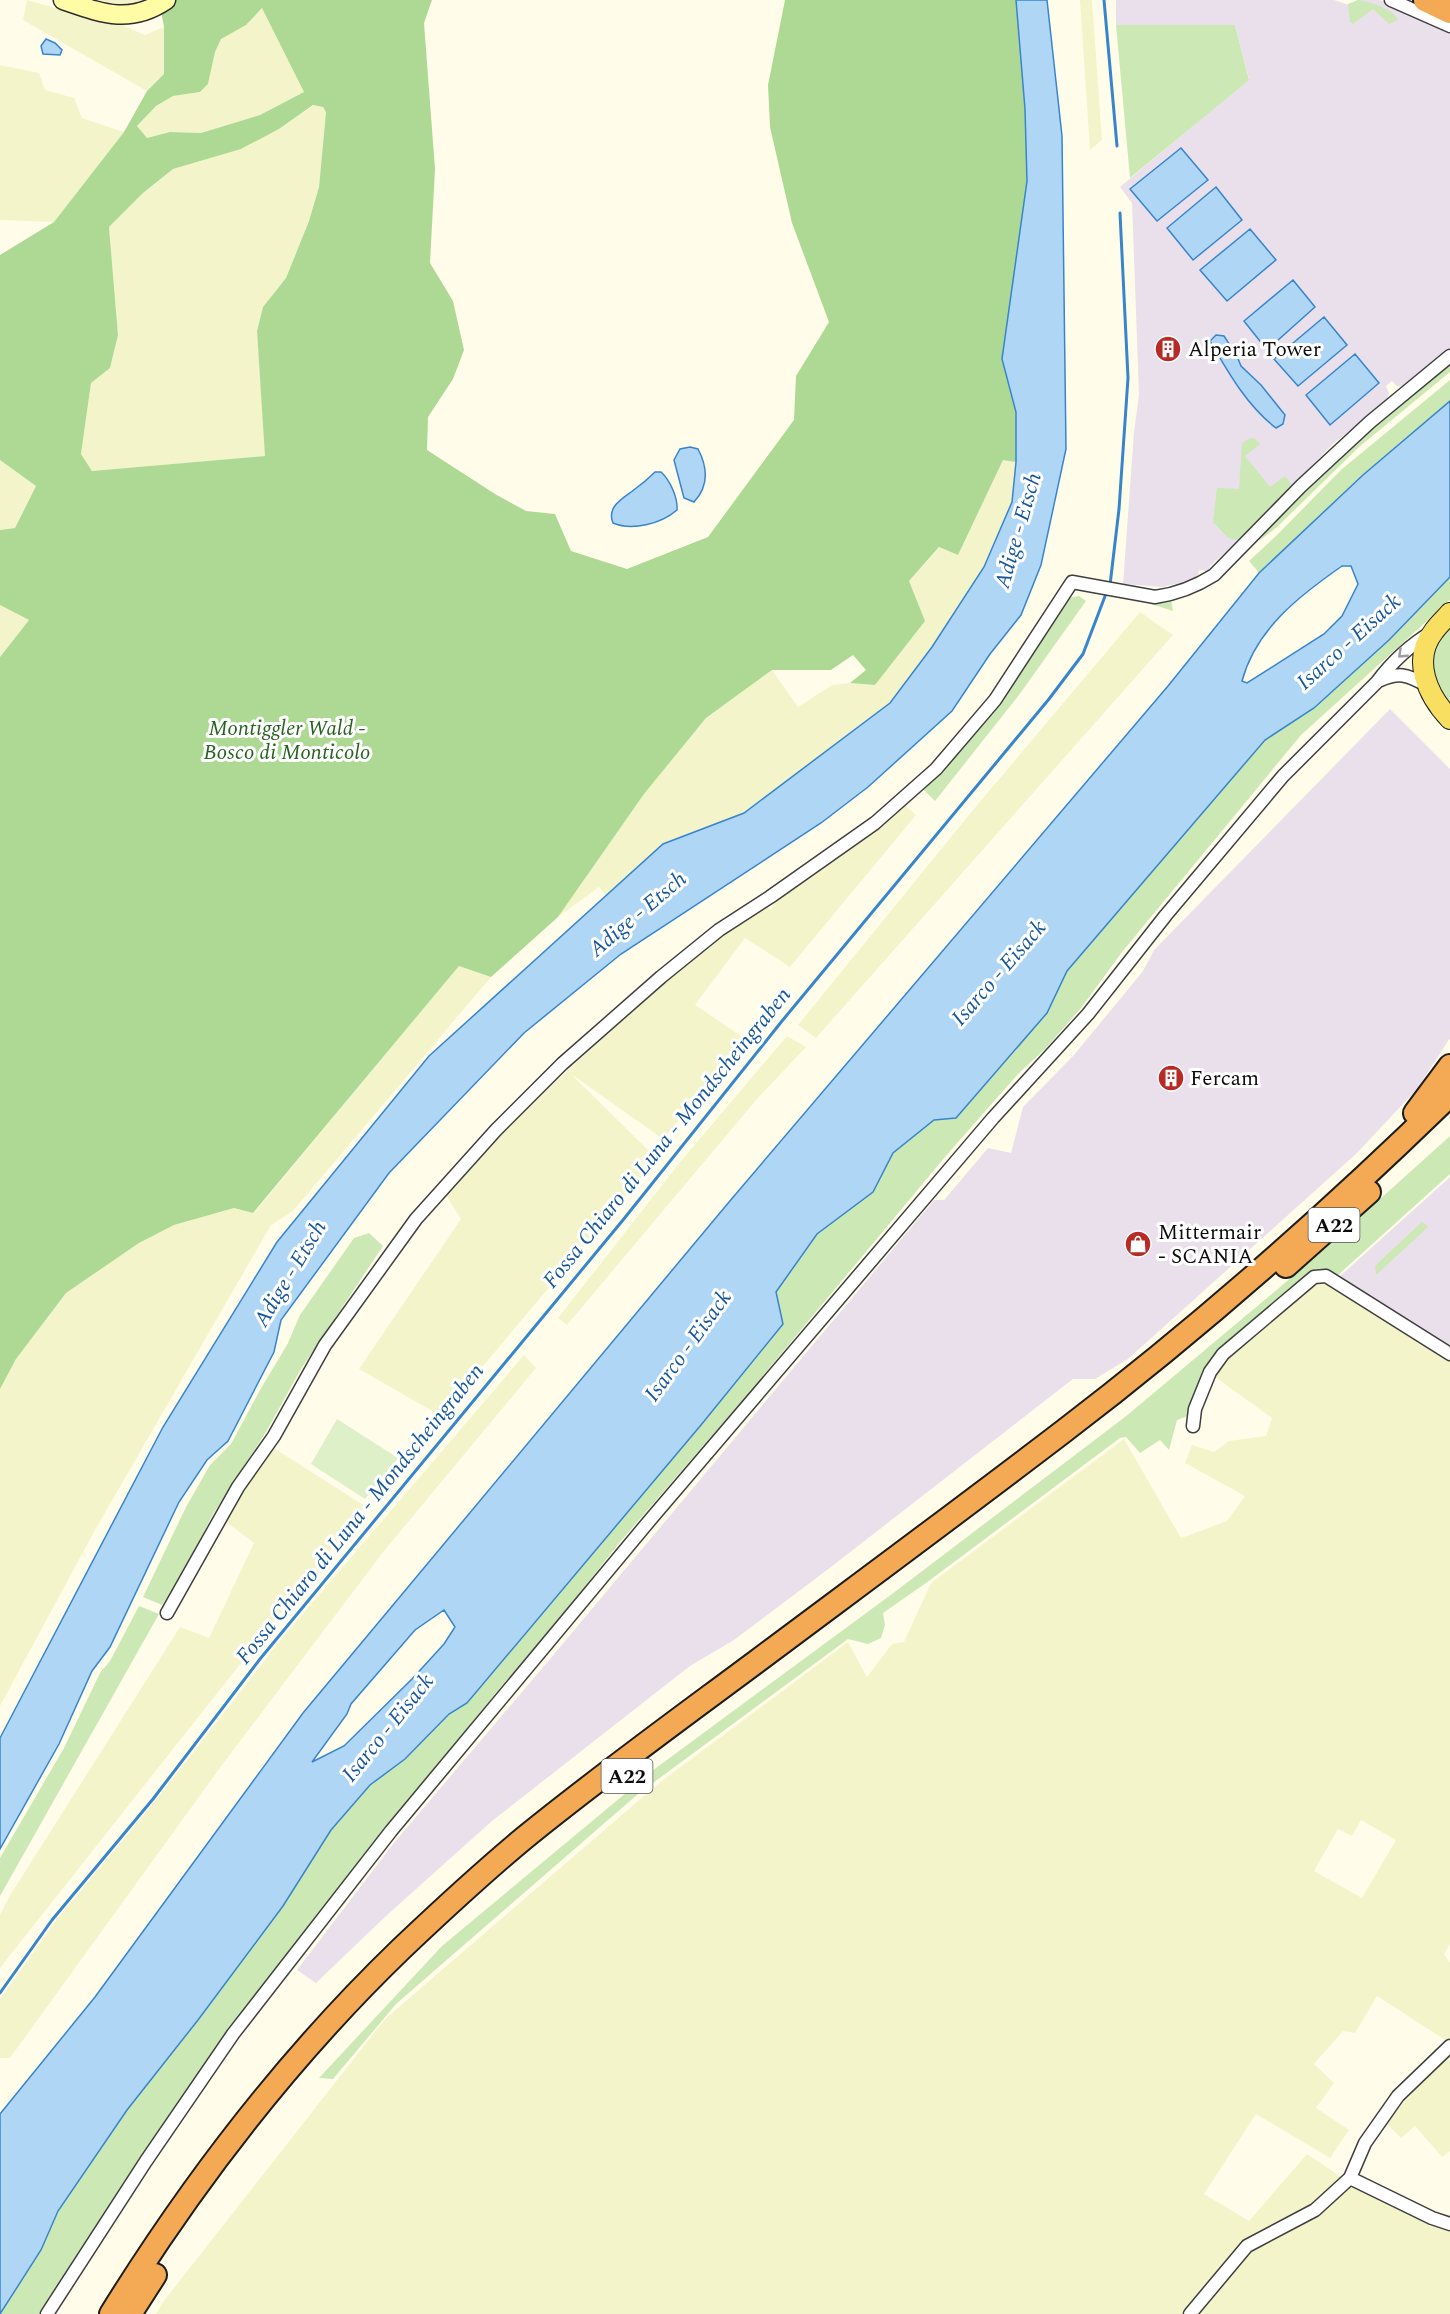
<svg xmlns="http://www.w3.org/2000/svg" width="1450" height="2314" font-family="Spectral,serif">
  <rect width="100%" height="100%" fill="#fffdea"/>
  <path fill="#eae0eb" d="M 1116,0 L 1334,0 L 1349,5 L 1357,0 L 1380,0 L 1450,30 L 1450,349 L 1404,385 L 1398,387 L 1392,381 L 1386,386 L 1389,393 L 1387,400 L 1333,444 L 1241,538 L 1210,566 L 1209,571 L 1199,570 L 1198,576 L 1184,582 L 1163,587 L 1123,584 L 1134,432 L 1139,395 L 1132,203 L 1120,187 L 1249,79 L 1235,25 L 1116,25 Z
    M 1390,709 L 1450,769 L 1450,1038 L 1417,1089 L 1357,1153 L 1128,1359 L 1095,1379 L 1073,1379 L 831,1567 L 734,1640 L 690,1666 L 492,1821 L 386,1916 L 316,1983 L 297,1970 L 393,1844 L 555,1653 L 934,1200 L 944,1200 L 988,1148 L 1011,1153 L 1023,1107 L 1073,1056 L 1116,1004 L 1143,971 L 1154,950 Z
    M 1450,1177 L 1450,1349 L 1339,1277 Z"/>
  <path fill="#f4f4cb" fill-rule="evenodd" d="M 27,0 L 108,23 L 117,23 L 145,35 L 164,27 L 164,74 L 147,91 L 23,20 Z
    M 96,0 L 152,0 L 128,7 L 105,4 Z
    M 1080,0 L 1092,0 L 1102,140 L 1090,150 Z
    M 263,7 L 304,92 L 260,115 L 201,133 L 170,132 L 147,138 L 137,127 L 156,106 L 173,96 L 200,92 L 208,84 L 215,52 L 221,38 L 246,25 Z
    M 0,65 L 39,73 L 45,90 L 74,98 L 82,118 L 124,132 L 54,222 L 0,220 Z
    M 314,105 L 323,107 L 326,112 L 319,187 L 309,221 L 286,278 L 263,307 L 257,331 L 266,456 L 92,471 L 81,454 L 91,383 L 110,368 L 118,335 L 109,227 L 143,193 L 173,169 L 241,149 L 279,129 Z
    M 1003,459 L 1016,462 L 1012,502 L 984,567 L 932,647 L 890,703 L 744,813 L 663,844 L 606,896 L 599,887 L 558,917 L 644,794 L 706,718 L 772,670 L 798,707 L 832,685 L 850,683 L 876,685 L 909,581 L 940,547 L 958,555 Z
    M 0,460 L 36,486 L 15,528 L 0,530 Z
    M 0,605 L 29,620 L 0,657 Z
    M 1140,612 L 1173,635 L 816,1038 L 798,1025 L 973,810 Z
    M 906,806 L 916,815 L 790,967 L 745,938 L 695,1005 L 747,1040 L 663,1139 L 571,1074 L 657,1159 L 441,1416 L 359,1369 L 461,1219 L 446,1195 L 498,1134 L 689,960 L 730,926 L 765,905 L 771,910 L 783,892 Z
    M 459,966 L 491,977 L 293,1211 L 271,1225 L 95,1530 L 0,1706 L 0,1389 L 16,1359 L 66,1293 L 139,1243 L 174,1225 L 234,1208 L 254,1213 Z
    M 787,1036 L 806,1047 L 757,1099 L 567,1325 L 558,1318 L 681,1161 Z
    M 1321,1277 L 1450,1358 L 1450,1944 L 1444,1954 L 1450,1963 L 1450,2043 L 1377,1996 L 1355,2033 L 1343,2031 L 1314,2064 L 1334,2083 L 1316,2108 L 1349,2130 L 1330,2158 L 1256,2114 L 1204,2194 L 1249,2221 L 1307,2154 L 1359,2189 L 1450,2228 L 1450,2314 L 156,2314 L 163,2302 L 385,2019 L 659,1783 L 848,1642 L 867,1677 L 892,1644 L 904,1642 L 931,1583 L 1124,1439 L 1181,1538 L 1227,1521 L 1245,1496 L 1185,1463 L 1192,1445 L 1214,1452 L 1229,1441 L 1266,1436 L 1272,1418 L 1215,1377 L 1224,1358 ZM 1361,1820 L 1396,1840 L 1362,1898 L 1314,1871 L 1338,1829 L 1352,1836 Z
    M 524,1355 L 536,1368 L 384,1551 L 222,1765 L 10,2058 L 0,2058 L 0,1999 L 58,1918 L 152,1805 L 283,1637 Z
    M 272,1447 L 365,1506 L 0,1968 L 0,1915 L 9,1897 L 180,1627 L 209,1638 L 254,1543 L 225,1521 Z
    M 1450,2054 L 1450,2151 L 1442,2157 L 1415,2126 L 1401,2138 L 1385,2122 Z"/>
  <path fill="#cce8b5" d="M 1358,0 C 1369,2 1393,8 1398,20 L 1389,24 L 1373,9 L 1353,24 L 1350,22 L 1348,4 Z
    M 1116,25 L 1235,25 L 1249,80 L 1130,178 Z
    M 1450,362 L 1450,372 L 1359,447 L 1277,527 L 1259,541 L 1288,505 L 1355,441 Z
    M 1450,380 L 1450,401 L 1363,475 L 1259,573 L 1249,561 L 1276,536 L 1342,469 Z
    M 1251,438 L 1254,438 L 1260,444 L 1245,456 L 1270,487 L 1285,476 L 1291,484 L 1290,488 L 1241,538 L 1234,540 L 1227,537 L 1213,522 L 1217,488 L 1239,489 L 1242,443 Z
    M 1450,577 L 1450,600 L 1301,735 L 1122,952 L 1081,1008 L 1046,1048 L 1018,1074 L 944,1158 L 746,1396 L 620,1542 L 574,1600 L 494,1695 L 346,1880 L 182,2102 L 104,2214 L 42,2314 L 0,2314 L 41,2250 L 58,2211 L 127,2110 L 198,2020 L 283,1906 L 331,1830 L 370,1785 L 405,1759 L 449,1714 L 467,1703 L 817,1234 L 873,1192 L 893,1153 L 934,1120 L 1047,1013 L 1067,971 L 1265,740 L 1314,708 L 1389,640 Z
    M 1079,596 L 1086,601 L 1019,695 L 935,801 L 924,790 L 1001,701 L 1068,598 Z
    M 1171,599 L 1173,611 L 1139,600 Z
    M 1450,622 L 1450,711 C 1429,669 1423,665 1450,622 Z
    M 1450,1136 L 1450,1174 L 1337,1276 L 1326,1271 L 1217,1354 L 1190,1415 L 1177,1420 L 1169,1450 L 1160,1440 L 1140,1453 L 1126,1437 L 1120,1438 L 926,1583 L 883,1613 L 885,1625 L 881,1638 L 868,1644 L 848,1639 L 638,1794 L 396,2004 L 333,2079 L 319,2078 L 442,1946 L 656,1768 L 892,1594 L 1125,1417 L 1310,1262 Z
    M 1422,1222 L 1428,1227 L 1376,1275 L 1375,1267 L 1378,1263 Z
    M 369,1233 L 383,1246 L 301,1369 L 266,1432 L 213,1514 L 182,1575 L 162,1605 L 143,1597 L 186,1507 L 210,1465 L 231,1444 L 260,1390 L 287,1345 L 300,1315 L 354,1238 Z
    M 139,1606 L 159,1614 L 0,1896 L 0,1858 L 64,1748 L 100,1673 L 110,1661 Z"/>
  <path fill="#aed994" fill-rule="evenodd" d="M 159,0 L 432,0 L 424,23 L 435,169 L 430,263 L 453,301 L 464,350 L 453,379 L 428,417 L 427,450 L 495,494 L 526,511 L 555,514 L 571,551 L 627,569 L 708,537 L 794,420 L 796,376 L 829,322 L 792,223 L 770,127 L 768,85 L 785,0 L 1016,0 L 1025,109 L 1027,181 L 1002,359 L 1016,412 L 1016,462 L 1003,460 L 958,555 L 939,547 L 909,581 L 925,621 L 875,685 L 850,683 L 866,670 L 853,655 L 831,670 L 772,670 L 706,718 L 644,794 L 558,917 L 491,977 L 459,966 L 253,1213 L 234,1208 L 174,1225 L 139,1243 L 66,1293 L 16,1359 L 0,1389 L 0,657 L 29,620 L 0,605 L 0,530 L 15,528 L 36,486 L 0,460 L 0,255 L 54,222 L 124,132 L 147,91 L 164,74 L 164,27 ZM 262,8 L 304,92 L 260,115 L 201,133 L 170,132 L 147,138 L 137,126 L 156,106 L 173,96 L 200,92 L 208,84 L 215,52 L 221,39 L 246,25 ZM 313,105 L 323,107 L 326,112 L 319,187 L 309,221 L 286,278 L 263,307 L 257,331 L 265,456 L 92,471 L 81,454 L 91,383 L 110,368 L 118,335 L 109,227 L 143,193 L 173,169 L 241,149 L 279,129 Z"/>
  <path fill="#def0c7" d="M 337,1419 L 398,1458 L 365,1499 L 311,1464 Z"/>
  <path fill="#b0d6f6" stroke="#3785cc" stroke-width="1.5" fill-rule="evenodd" d="M 1016,0 L 1047,0 L 1062,136 L 1066,449 L 1041,565 L 1021,615 L 990,654 L 952,711 L 868,787 L 821,823 L 621,954 L 524,1033 L 389,1173 L 281,1320 L 274,1352 L 228,1441 L 207,1460 L 179,1502 L 110,1647 L 92,1671 L 59,1744 L 0,1849 L 0,1738 L 163,1427 L 277,1242 L 429,1056 L 663,844 L 744,813 L 890,703 L 932,647 L 984,567 L 1012,502 L 1016,462 L 1016,412 L 1002,359 L 1027,181 L 1025,109 Z
    M 46,39 L 55,43 L 62,50 L 60,55 L 43,54 L 41,46 Z
    M 1181,148 L 1208,180 L 1157,221 L 1130,189 Z
    M 1216,187 L 1242,220 L 1193,260 L 1167,228 Z
    M 1250,229 L 1276,260 L 1227,301 L 1200,270 Z
    M 1293,280 L 1315,307 L 1267,350 L 1244,321 Z
    M 1324,317 L 1347,345 L 1298,386 L 1274,359 Z
    M 1216,335 L 1224,336 L 1237,356 L 1241,366 L 1261,385 L 1285,415 L 1283,424 L 1276,428 C 1247,406 1228,372 1210,341 Z
    M 1355,354 L 1379,383 L 1330,425 L 1306,395 Z
    M 1450,401 L 1450,577 L 1389,640 L 1314,708 L 1265,740 L 1067,971 L 1047,1013 L 956,1118 L 934,1120 L 893,1153 L 873,1192 L 817,1234 L 776,1292 L 783,1324 L 701,1425 L 467,1703 L 449,1714 L 405,1759 L 370,1785 L 331,1830 L 283,1906 L 198,2020 L 127,2110 L 58,2211 L 41,2250 L 0,2314 L 0,2114 L 95,1997 L 303,1713 L 729,1202 L 1168,686 L 1259,573 L 1363,475 ZM 1342,566 L 1351,566 L 1358,584 L 1342,616 L 1324,634 L 1247,683 L 1242,681 C 1256,629 1299,596 1342,566 ZM 444,1610 L 455,1627 L 444,1644 L 412,1679 L 344,1746 L 312,1762 L 347,1714 L 351,1704 L 415,1630 Z
    M 690,447 L 698,449 C 708,468 709,486 694,502 L 684,498 L 674,460 L 680,449 Z
    M 655,472 L 661,472 C 670,480 678,498 677,510 C 661,524 632,531 613,523 C 606,506 624,498 635,489 C 642,484 649,478 655,472 Z"/>
  <g fill="none" stroke-linecap="round" stroke-linejoin="round">
    <path stroke="#3785cc" stroke-width="3" d="M 1104,0 L 1117,146
      M 1110,585 L 1119,509 L 1128,378 L 1120,213
      M 0,1993 L 52,1920 L 153,1799 L 260,1659 L 623,1220 L 782,1021 L 1049,699 L 1083,654 L 1107,591"/>
    <defs>
      <path id="street" d="M 1391,0 L 1450,26
        M 1378,681 C 1399,672 1406,674 1426,685
        M 1193,1426 L 1195,1409 L 1210,1372 L 1223,1354 L 1314,1277 L 1326,1276 L 1450,1354
        M 167,1613 L 238,1487 L 274,1436 L 325,1345 L 416,1219 L 496,1130 L 562,1064 L 661,977 L 719,930 L 770,897 L 875,823 L 936,769 L 995,700 L 1072,582 L 1155,597 C 1177,594 1195,587 1214,575 L 1301,486 L 1370,422 L 1450,356
        M 1350,2178 L 1432,2218 L 1450,2224
        M 47,2314 L 146,2161 L 233,2034 L 391,1831 L 650,1520 L 993,1118 L 1088,1014 L 1166,915 L 1283,776 L 1377,682 C 1392,662 1410,645 1432,632
        M 1190,2314 L 1247,2246 L 1315,2210 L 1350,2178 L 1365,2143 L 1398,2096 L 1450,2046"/>
      <path id="secondary" d="M 63,0 C 101,13 129,25 166,0"/>
      <path id="primary" d="M 1450,613 C 1445,619 1439,624 1434,631 C 1411,660 1428,696 1450,719"/>
      <path id="highway" d="M 1425,0 L 1450,12
        M 1415,1113 L 1450,1066
        M 1286,1266 L 1369,1192
        M 111,2314 C 193,2182 289,2057 401,1949 C 440,1912 481,1874 523,1839 C 599,1777 678,1720 756,1662 C 859,1585 962,1509 1064,1431 C 1199,1328 1328,1214 1450,1095
        M 130,2314 L 155,2275"/>
    </defs>
    <use href="#street" stroke="#3f3f3f" stroke-width="15"/>
    <use href="#secondary" stroke="#2e2e2e" stroke-width="21"/>
    <use href="#primary" stroke="#1d1d1d" stroke-width="22"/>
    <use href="#highway" stroke="#1d1d1d" stroke-width="26"/>
    <use href="#street" stroke="#fff" stroke-width="12"/>
    <use href="#secondary" stroke="#fffca6" stroke-width="18"/>
    <use href="#primary" stroke="#f8df61" stroke-width="20"/>
    <use href="#highway" stroke="#f4aa54" stroke-width="22"/>
  </g>
  <defs><path id="oneway-chevron" d="M-2-3.5L2.5 0L-2 3.5" fill="none" stroke-width="1.6" stroke-linecap="round" stroke-linejoin="round" transform="scale(1.5)"/></defs>
  <use stroke="#9e9e9e" href="#oneway-chevron" transform="translate(1402 654) rotate(137)"/>
  <defs>
    <symbol id="building-disc" viewBox="-11 -11 22 22"><circle r="9.5" fill="#ba2a25" stroke="#fff"/><path d="M-4-6H4V6H1V3H-1V6H-4ZM-2.5-4.3h1.7v1.8h-1.7ZM.8-4.3h1.7v1.8H.8ZM-2.5-1h1.7V.8h-1.7ZM.8-1h1.7V.8H.8Z" fill="#fff"/></symbol>
    <symbol id="shop-disc" viewBox="-11 -11 22 22"><circle r="9.5" fill="#ba2a25" stroke="#fff"/><path d="M-5-2.5h2.3a2.7 3.5 0 0 1 5.4 0H5L5.5 6h-11ZM-1.5-2.5h3a1.5 2.3 0 0 0-3 0Z" fill="#fff"/></symbol>
  </defs>
  <g fill-rule="evenodd">
    <use href="#building-disc" x="1153" y="334" width="30" height="30"/>
    <use href="#building-disc" x="1156" y="1063" width="30" height="30"/>
    <use href="#shop-disc" x="1123" y="1229" width="30" height="30"/>
  </g>
  <g text-anchor="middle" stroke-width="6" stroke-linejoin="round" paint-order="stroke">
    <g fill="#fff" stroke="#555" stroke-width="1.5">
      <rect x="1308.5" y="1208" width="51" height="34" rx="4.5"/>
      <rect x="601.5" y="1759" width="51" height="34" rx="4.5"/>
    </g>
    <g font-size="20" font-weight="bold" fill="#0c0c0c">
      <text x="1334" y="1232">A22</text>
      <text x="627" y="1783">A22</text>
    </g>
    <g font-size="21" fill="#0c0c0c" stroke="#fff" text-anchor="start">
      <text x="1188" y="356">Alperia Tower</text>
      <text x="1190" y="1085">Fercam</text>
      <text x="1158" y="1239">Mittermair<tspan x="1158" dy="24">- SCANIA</tspan></text>
    </g>
    <g font-size="21" font-style="italic" fill="#26621d" stroke="#fff">
      <text x="287" y="735">Montiggler Wald -<tspan x="287" dy="24">Bosco di Monticolo</tspan></text>
    </g>
    <g font-size="22" font-style="italic" fill="#16579c" stroke="#fff">
      <text transform="translate(1017 530) rotate(-74)" y="8">Adige - Etsch</text>
      <text transform="translate(1348 641) rotate(-42)" y="8">Isarco - Eisack</text>
      <text transform="translate(637 913) rotate(-40)" y="8">Adige - Etsch</text>
      <text transform="translate(998 972) rotate(-49)" y="8">Isarco - Eisack</text>
      <text transform="translate(666 1137) rotate(-51)" y="8">Fossa Chiaro di Luna - Mondscheingraben</text>
      <text transform="translate(289 1273) rotate(-59)" y="8">Adige - Etsch</text>
      <text transform="translate(687 1345) rotate(-54)" y="8">Isarco - Eisack</text>
      <text transform="translate(359 1513) rotate(-51)" y="8">Fossa Chiaro di Luna - Mondscheingraben</text>
      <text transform="translate(387 1727) rotate(-51)" y="8">Isarco - Eisack</text>
    </g>
  </g>
</svg>
